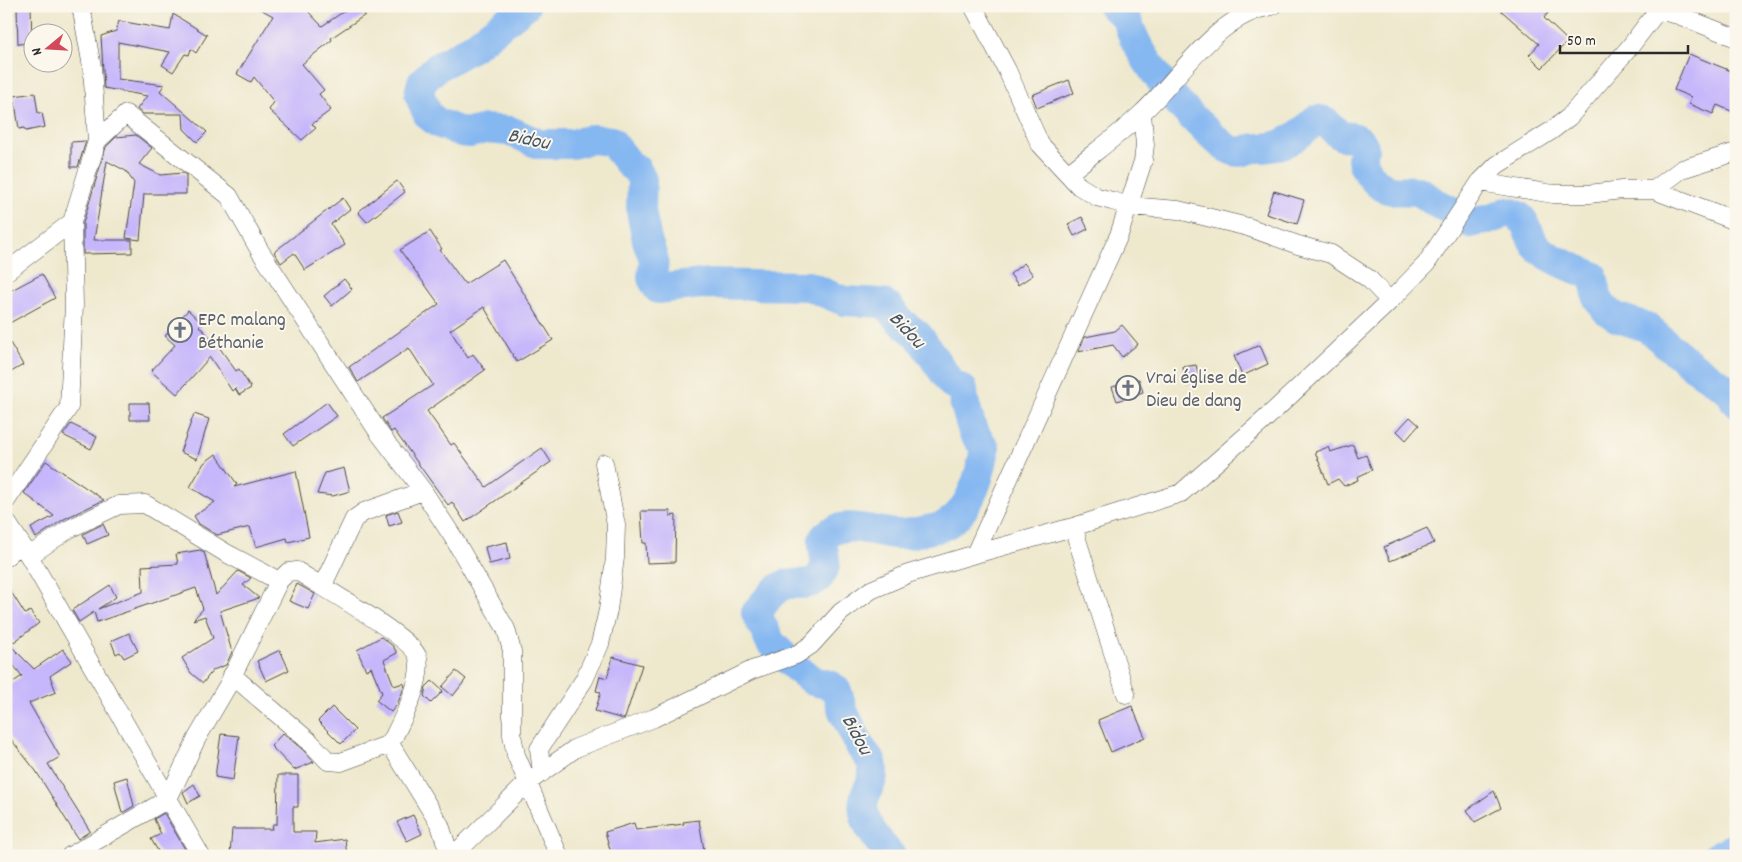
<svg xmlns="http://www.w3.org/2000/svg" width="1742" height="862" font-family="Dekko,sans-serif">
  <rect width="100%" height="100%" fill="#fbf7ec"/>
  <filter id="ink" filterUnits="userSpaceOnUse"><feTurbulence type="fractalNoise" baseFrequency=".02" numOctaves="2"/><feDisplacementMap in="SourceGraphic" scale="10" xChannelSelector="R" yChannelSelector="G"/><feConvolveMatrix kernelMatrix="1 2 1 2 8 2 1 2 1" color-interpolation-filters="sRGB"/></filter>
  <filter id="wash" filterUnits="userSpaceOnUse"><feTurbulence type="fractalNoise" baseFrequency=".0096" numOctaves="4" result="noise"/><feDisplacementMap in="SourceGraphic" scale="20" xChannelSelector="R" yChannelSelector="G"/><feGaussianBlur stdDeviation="1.12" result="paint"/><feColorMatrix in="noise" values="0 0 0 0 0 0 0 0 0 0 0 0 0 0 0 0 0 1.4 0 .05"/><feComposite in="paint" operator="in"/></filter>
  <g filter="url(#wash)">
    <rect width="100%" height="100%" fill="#eee8cd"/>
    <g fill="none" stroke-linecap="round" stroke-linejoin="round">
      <path stroke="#85b7f1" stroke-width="30" d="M 525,6 L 473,47 L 436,68 L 422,82 L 419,94 L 428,115 L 438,123 L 461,132 L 470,133 L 485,129 L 510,131 L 539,144 L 572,144 L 592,139 L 611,141 L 630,165 L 637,170 L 642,180 L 641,211 L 647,240 L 654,260 L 652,278 L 658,289 L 701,284 L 808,286 L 844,301 L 881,303 L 889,307 L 900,321 L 918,335 L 951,383 L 963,390 L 964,401 L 973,432 L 985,448 C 981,472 971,510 947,524 C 940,529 930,529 922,531 C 913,533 904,535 895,534 C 873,532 839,517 823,539 C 821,548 827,558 825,566 C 816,594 795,578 780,587 C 770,593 763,605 756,613 L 771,643 L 794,666 L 813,681 L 830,685 L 837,691 L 843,711 L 861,748 L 872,762 C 875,779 871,781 865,796 C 857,817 878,841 891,856
        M 1112,6 C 1132,19 1127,27 1138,46 C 1156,77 1179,107 1207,131 C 1215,138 1223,148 1234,151 C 1241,154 1249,148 1256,148 C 1280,149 1298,138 1315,120 C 1328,118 1330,129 1340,135 C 1346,138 1355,135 1361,142 C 1367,148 1362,153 1362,160 C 1363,167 1372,178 1377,183 C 1390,195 1406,188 1421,192 C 1439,209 1456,209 1471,223 L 1497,217 L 1506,212 C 1528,213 1526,234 1537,247 C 1547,258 1579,270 1593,276 L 1598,299 L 1606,310 L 1616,317 L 1646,327 L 1693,366 L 1730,391 L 1736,403
        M 1717,856 L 1736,847"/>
    </g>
    <g id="blocks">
      <path fill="#c6b6fb" d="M 31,6 L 32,43 L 18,44 L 17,7 Z
        M 255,6 L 303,6 L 322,26 L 352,6 L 359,6 L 365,15 L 331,38 L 332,40 L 302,64 L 324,90 L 319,94 L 331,110 L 312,124 L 316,128 L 302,140 L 269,110 L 274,102 L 254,77 L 251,82 L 237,74 L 273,16 Z
        M 1496,6 L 1554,6 L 1544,18 L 1568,41 L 1542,68 L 1529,55 L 1539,44 Z
        M 173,14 L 207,35 L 196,53 L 191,49 L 189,55 L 185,54 L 173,72 L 162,65 L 170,52 L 118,42 L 118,79 L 164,85 L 160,91 L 207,132 L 197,142 L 184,129 L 183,114 L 143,114 L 137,109 L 147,96 L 104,88 L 101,36 L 116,31 L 119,21 L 170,30 Z
        M 1689,54 L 1736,73 L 1736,113 L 1717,105 L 1713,114 L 1689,104 L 1691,97 L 1674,90 Z
        M 1069,80 L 1074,93 L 1037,108 L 1032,95 Z
        M 35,93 L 38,113 L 42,113 L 45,127 L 26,131 L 24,128 L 19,129 L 14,96 Z
        M 136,135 L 152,148 L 139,164 L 160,175 L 183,173 L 186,175 L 186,194 L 144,194 L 140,240 L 126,238 L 134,183 L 126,171 L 107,161 L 94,240 L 132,240 L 132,253 L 83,254 L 83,223 L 106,147 L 116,137 Z
        M 86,141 L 78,167 L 71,167 L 71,142 Z
        M 397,181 L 405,192 L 367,222 L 358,212 Z
        M 1274,191 L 1304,200 L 1297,224 L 1266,214 Z
        M 343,198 L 350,209 L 331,224 L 345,245 L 305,270 L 294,253 L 281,263 L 274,252 Z
        M 1082,217 L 1088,229 L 1074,236 L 1068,224 Z
        M 430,231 L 442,249 L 440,250 L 465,284 L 503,260 L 553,340 L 517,362 L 484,307 L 450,330 L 468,358 L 473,354 L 485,370 L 427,411 L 451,445 L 454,443 L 486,487 L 542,448 L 551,462 L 465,522 L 452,502 L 448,505 L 394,430 L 391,432 L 382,418 L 433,385 L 409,348 L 358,382 L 349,367 L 439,304 L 400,250 Z
        M 1024,263 L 1033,275 L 1018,285 L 1010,274 Z
        M 42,274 L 55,298 L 6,325 L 6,293 Z
        M 344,279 L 352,289 L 332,306 L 324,296 Z
        M 188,310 L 202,323 L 199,326 L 219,347 L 236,371 L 239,369 L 251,388 L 239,395 L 235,388 L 232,391 L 210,357 L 177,394 L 151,371 L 175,345 L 165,336 Z
        M 1122,325 L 1138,344 L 1122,357 L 1113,345 L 1078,352 L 1085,337 L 1115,331 Z
        M 6,336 L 23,365 L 6,375 Z
        M 1260,345 L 1268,364 L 1242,376 L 1234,356 Z
        M 1196,365 L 1200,382 L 1186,384 L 1183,367 Z
        M 1139,379 L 1143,392 L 1117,401 L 1112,387 Z
        M 327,402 L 337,416 L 293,446 L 284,434 Z
        M 130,403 L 149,403 L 150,420 L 130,420 Z
        M 194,414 L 209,419 L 197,459 L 180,452 Z
        M 1410,417 L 1419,425 L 1406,440 L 1397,431 Z
        M 71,424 L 97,437 L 91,449 L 63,435 Z
        M 1353,445 L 1358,458 L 1366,455 L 1372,470 L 1357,477 L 1358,480 L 1344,486 L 1338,479 L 1328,484 L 1315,452 L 1328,447 L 1330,452 Z
        M 216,454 L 237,484 L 234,487 L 296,471 L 309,537 L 288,542 L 287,538 L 256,547 L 250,527 L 217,535 L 199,524 L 194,516 L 215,502 L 190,487 L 204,463 Z
        M 46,461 L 104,500 L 64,519 L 36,538 L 31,528 L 54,516 L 24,493 Z
        M 344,468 L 350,491 L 333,496 L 317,494 L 325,473 Z
        M 398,511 L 402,522 L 389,526 L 386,515 Z
        M 641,511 L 670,511 L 670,516 L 676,515 L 675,562 L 647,563 L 646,543 L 643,543 Z
        M 103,524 L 108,535 L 87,544 L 83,534 Z
        M 1427,528 L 1434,543 L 1390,561 L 1384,547 Z
        M 507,542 L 510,559 L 489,564 L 485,547 Z
        M 200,550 L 204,552 L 216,595 L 238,571 L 251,578 L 243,585 L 259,598 L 220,611 L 232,652 L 226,665 L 213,670 L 203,683 L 191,673 L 182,658 L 213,638 L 205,616 L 193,620 L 203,609 L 196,588 L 97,622 L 94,612 L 79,622 L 72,610 L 110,585 L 116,597 L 98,609 L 143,592 L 142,566 L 178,564 L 176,554 Z
        M 6,584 L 25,614 L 30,611 L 39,623 L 14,642 L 6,632 Z
        M 297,584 L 315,594 L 308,609 L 289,601 Z
        M 129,633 L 138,651 L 124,658 L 120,652 L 116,654 L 111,641 Z
        M 381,637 L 393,646 L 397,653 L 384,660 L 394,686 L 403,683 L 405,685 L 397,705 L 391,712 L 376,700 L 382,693 L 371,667 L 366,670 L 357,650 Z
        M 6,641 L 34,669 L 63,649 L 72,661 L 50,676 L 56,692 L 29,703 L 60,757 L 48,764 L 90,831 L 78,839 L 36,771 L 6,733 L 6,687 L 22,676 L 6,656 Z
        M 280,650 L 289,670 L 266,681 L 257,661 Z
        M 613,657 L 642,665 L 625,718 L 623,719 L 595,711 L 601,692 L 596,691 L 600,676 L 607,678 Z
        M 456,671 L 466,679 L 453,696 L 442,687 Z
        M 432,681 L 443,691 L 431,703 L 424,696 L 426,687 Z
        M 1132,706 L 1145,737 L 1111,752 L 1098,720 Z
        M 332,707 L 355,730 L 341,744 L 318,721 Z
        M 283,733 L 303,750 L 314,762 L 294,770 L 271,746 Z
        M 221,734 L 239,736 L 233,780 L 215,777 Z
        M 278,775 L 298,775 L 298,807 L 293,807 L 293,832 L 316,832 L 315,843 L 345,839 L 347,856 L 230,856 L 232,829 L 272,829 L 273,824 L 277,824 Z
        M 127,777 L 134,806 L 122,813 L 114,781 Z
        M 194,784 L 200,796 L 188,803 L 183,792 Z
        M 1494,791 L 1501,808 L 1475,822 L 1467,810 Z
        M 164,813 L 189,856 L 161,856 L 151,839 L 161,834 L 154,819 Z
        M 413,815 L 422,834 L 407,841 L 397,822 Z
        M 699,820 L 705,856 L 612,856 L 605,832 L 634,823 L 636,830 L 684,824 L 683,822 Z"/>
    </g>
  </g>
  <g filter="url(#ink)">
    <use href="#blocks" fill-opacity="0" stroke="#484743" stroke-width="1"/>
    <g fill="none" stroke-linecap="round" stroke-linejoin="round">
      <defs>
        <path id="minor" d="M 81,6 L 92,67 L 97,141
          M 973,6 L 1007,70 L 1040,144 L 1079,186 L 1097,197 L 1112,201 L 1129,206 L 1178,210 L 1248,227 L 1298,245 L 1331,254 L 1369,279 L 1390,301
          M 1657,10 L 1678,15 L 1736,38
          M 1068,174 C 1092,154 1119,135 1142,113 C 1180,78 1217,14 1272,6
          M 1480,182 L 1497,165 L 1551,131 L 1569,117 L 1629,48 L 1661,6
          M 1654,190 L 1682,169 L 1736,152
          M 6,272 L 72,222
          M 6,501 L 69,407 L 74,305 L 72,222 L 97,141 L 126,114 L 229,196 L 260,251 L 379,433 L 423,491 L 453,537 L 506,629 L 512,651 L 512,735 L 516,755 L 559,856
          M 6,521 L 29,556 L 201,856
          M 1073,527 L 1126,694
          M 975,554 L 1073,527 L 1181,493 L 1263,421 L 1390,301 L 1426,264 L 1480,182 L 1553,194 L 1589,194 L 1622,190 L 1654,190 L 1736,221
          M 29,556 L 69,529 L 119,505 L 145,504 L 226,553 L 279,581
          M 6,557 L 20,544
          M 322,587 L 354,519 L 364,512 L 423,491
          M 390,744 L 440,825 L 450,856
          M 542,773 L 539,749 L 584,680 L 600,644 L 608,610 L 615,558 L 616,525 L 604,463
          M 70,856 L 168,799 L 197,738 L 228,685 L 279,581 L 288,572 L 297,571 C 317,584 415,639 418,658 C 423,683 401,722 390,744 L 341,762 L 328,761 L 310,742 L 232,675
          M 453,856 L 527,783 L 576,748 L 654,718 L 752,670 L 796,655 L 811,645 L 841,612 L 871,590 L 908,574 L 975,554 L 1119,235 L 1143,161 L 1145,145 L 1142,114"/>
      </defs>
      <use href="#minor" stroke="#484743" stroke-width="19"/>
      <use href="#minor" stroke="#fff" stroke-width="18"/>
    </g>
  </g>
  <defs>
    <symbol id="church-ring" viewBox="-11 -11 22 22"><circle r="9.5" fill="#fbf7ec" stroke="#6b7280" stroke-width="1.5"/><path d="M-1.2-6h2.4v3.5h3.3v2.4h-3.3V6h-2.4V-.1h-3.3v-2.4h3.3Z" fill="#6b7280"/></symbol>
  </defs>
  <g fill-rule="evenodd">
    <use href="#church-ring" x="166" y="316" width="28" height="28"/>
    <use href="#church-ring" x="1114" y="374" width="28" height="28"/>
  </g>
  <g text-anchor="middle" stroke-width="4" stroke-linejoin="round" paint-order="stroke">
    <g font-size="20" fill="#5b616d" stroke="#fbf7ec" text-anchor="start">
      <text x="198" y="325">EPC malang<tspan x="198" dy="23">Béthanie</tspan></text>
      <text x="1146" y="383">Vrai église de<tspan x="1146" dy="23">Dieu de dang</tspan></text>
    </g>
    <g font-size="21" font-style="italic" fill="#465566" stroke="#fbf7ec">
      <text transform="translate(529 138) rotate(12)" y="7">Bidou</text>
      <text transform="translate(908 329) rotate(47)" y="7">Bidou</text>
      <text transform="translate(858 734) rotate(62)" y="7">Bidou</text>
    </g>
  </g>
  <rect width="1742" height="862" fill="none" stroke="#fbf7ec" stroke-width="25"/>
  <g transform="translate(48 48) rotate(252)"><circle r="24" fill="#fbf7ec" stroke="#a8a59f"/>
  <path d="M0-4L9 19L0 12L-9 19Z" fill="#d1495b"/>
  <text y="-8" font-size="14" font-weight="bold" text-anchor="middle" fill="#2b2b2b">N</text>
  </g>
  <path d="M1560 45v8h128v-8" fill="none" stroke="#2b2b2b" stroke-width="2.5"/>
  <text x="1567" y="45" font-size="15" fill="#2b2b2b" stroke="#fbf7ec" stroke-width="4" paint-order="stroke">50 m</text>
</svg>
